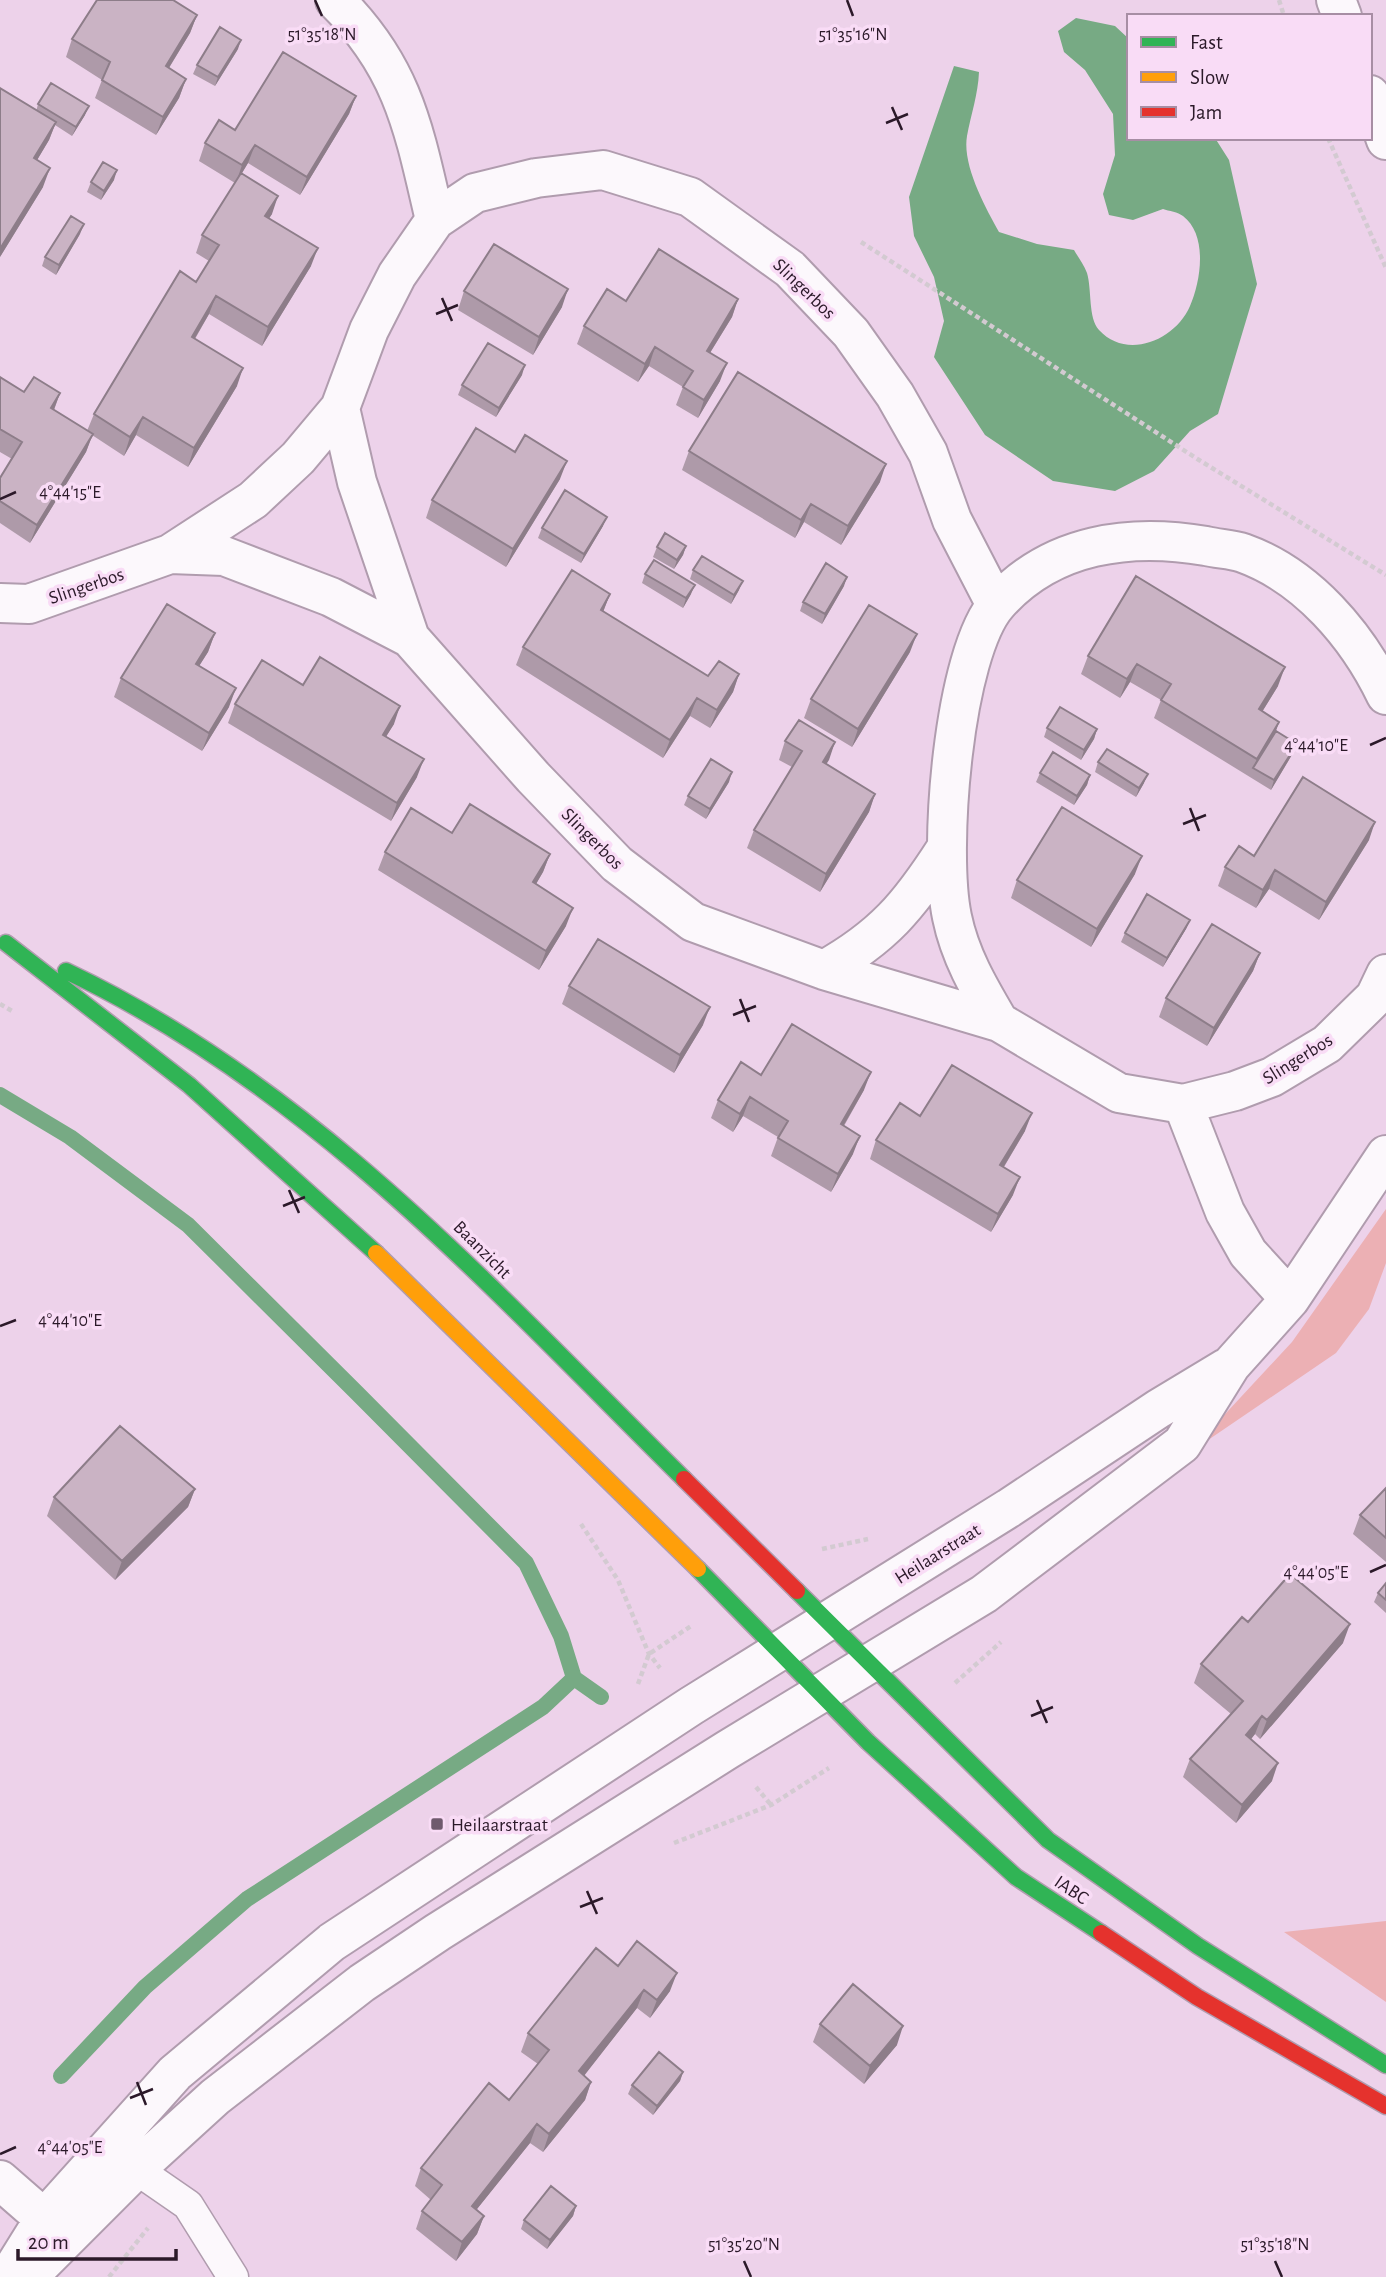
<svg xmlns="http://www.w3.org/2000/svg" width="1386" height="2277" font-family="'Alegreya Sans',sans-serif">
  <rect width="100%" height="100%" fill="#edd2ea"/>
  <path fill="#ecb0b4" d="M 1386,1209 L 1386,1263 L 1369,1309 L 1336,1353 L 1189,1453 L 1292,1342 Z
    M 1386,1921 L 1386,2002 L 1284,1932 Z"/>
  <path fill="#77aa84" d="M 1076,18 L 1115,26 L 1129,39 L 1129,138 L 1215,138 L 1229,160 L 1257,284 L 1218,414 L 1190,431 L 1154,471 L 1115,491 L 1053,481 L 985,435 L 934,357 L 944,321 L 934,277 L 914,236 L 909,197 L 954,66 L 979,72 C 978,95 971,114 967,136 C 962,165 985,207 999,232 L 1037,244 L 1074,250 C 1078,257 1084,265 1087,273 C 1092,290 1088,318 1099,330 C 1126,360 1175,341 1190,306 C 1201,281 1208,235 1183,216 C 1178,212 1169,211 1163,209 L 1133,220 L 1109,215 L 1103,194 L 1115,155 L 1113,114 L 1085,70 L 1064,52 L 1058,31 Z"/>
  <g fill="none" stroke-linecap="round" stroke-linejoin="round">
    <path stroke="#77aa84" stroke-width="16" d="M 0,1095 L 70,1137 L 188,1225 L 356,1392 L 526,1563 L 561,1636 L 574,1678 L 601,1697
      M 61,2076 L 145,1987 L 247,1899 L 543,1707 L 574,1678"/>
    <defs>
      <path id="lane" d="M 120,2158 L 188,2205 L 233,2277"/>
      <path id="street" d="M 335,0 C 404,68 414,130 435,220
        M 1336,0 L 1342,16
        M 1370,95 L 1386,140
        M 170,554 L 253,500 L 298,458 L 340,408
        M 0,603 L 29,604 L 170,554 L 224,556 L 331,597 L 410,638 L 533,777 L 617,864 L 693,922 L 824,970 L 999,1022 L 1119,1093 L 1183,1104 L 1235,1091 L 1272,1077 L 1327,1044 L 1375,997 L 1386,974
        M 410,638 L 357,482 L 340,408 L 369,330 L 397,275 L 435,220 L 475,193 L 536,178 L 603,170 L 690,197 L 790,269 L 851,333 L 895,395 L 928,453 L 952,520 L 996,605
        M 824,970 C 883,937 909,906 945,850
        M 999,1022 C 979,988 960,956 952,917 C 938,851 953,653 998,603 C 1052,543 1130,533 1206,546 C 1218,549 1232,549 1243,553 C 1307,576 1357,635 1386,695
        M 1183,1104 L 1225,1212 L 1248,1253 L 1290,1299
        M 0,2180 L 63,2235
        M 8,2277 L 44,2219 L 175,2073 L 332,1942 L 691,1706 L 1009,1508 L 1158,1409 L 1226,1368
        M 28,2277 L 136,2169 L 215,2097 L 362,1983 L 438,1932 L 727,1750 L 984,1594 L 1182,1444 L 1231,1365 L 1290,1299 L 1386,1155"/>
      <path id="fast" d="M 6,943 L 189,1085 L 376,1253
        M 66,971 C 312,1087 494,1291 684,1479
        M 698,1569 L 868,1742 L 1016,1877 L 1101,1933
        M 797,1591 L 1048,1840 L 1198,1946 L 1386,2065"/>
      <path id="slow" d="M 376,1253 L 698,1569"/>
      <path id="jam" d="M 684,1479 L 797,1591
        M 1101,1933 L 1197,1997 L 1386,2106"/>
    </defs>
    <use href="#lane" stroke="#b09cae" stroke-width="33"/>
    <use href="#street" stroke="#b09cae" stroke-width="42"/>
    <use href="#fast" stroke="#b09cae" stroke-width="19"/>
    <use href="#slow" stroke="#b09cae" stroke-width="19"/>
    <use href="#jam" stroke="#b09cae" stroke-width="19"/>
    <path stroke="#d3cad1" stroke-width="4.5" stroke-dasharray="5 3.5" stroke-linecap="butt" d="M 1279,0 L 1284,16
      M 1328,138 L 1386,268
      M 861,242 L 1199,460 L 1386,575
      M 0,1004 L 12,1011
      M 581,1524 L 618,1580 L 649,1654 L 660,1668
      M 822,1549 L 868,1539
      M 955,1683 L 1001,1642
      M 638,1684 L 649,1654 L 691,1626
      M 756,1787 L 771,1805
      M 674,1843 L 771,1805 L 829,1768
      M 109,2277 L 148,2228"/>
    <use href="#lane" stroke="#fcf8fc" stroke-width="30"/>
    <use href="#street" stroke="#fcf8fc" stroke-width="38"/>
    <use href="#fast" stroke="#30b455" stroke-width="16"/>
    <use href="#slow" stroke="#ff9f0a" stroke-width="16"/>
    <use href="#jam" stroke="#e5322d" stroke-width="16"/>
  </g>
  <path fill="#ae9aa9" d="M 197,15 L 190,33 L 169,68 L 186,79 L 179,98 L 156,135 L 95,98 L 102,80 L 66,57 L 72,39 Z
    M 238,49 L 215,86 L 193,74 L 197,65 Z
    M 356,96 L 349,114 L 300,195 L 248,163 L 242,173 L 272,214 L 269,218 L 311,266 L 262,346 L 209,314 L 195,339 L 237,386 L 188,467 L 136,435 L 124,456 L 92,435 L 86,452 L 30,543 L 0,523 L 0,478 L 12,459 L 0,452 L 0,377 L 24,392 L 60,393 L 54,410 L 87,431 L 94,414 L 196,282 L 209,261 L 196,253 L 202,235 L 235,183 L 199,161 L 205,143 L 235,130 Z
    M 38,104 L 85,115 L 72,136 L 55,125 L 49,140 L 37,160 L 43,187 L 0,257 Z
    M 114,180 L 101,200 L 87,192 L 91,182 Z
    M 80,234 L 56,275 L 42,266 L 45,257 Z
    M 464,291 L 562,307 L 533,355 L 458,310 Z
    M 738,299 L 732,317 L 710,353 L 720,381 L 698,418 L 676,405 L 683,387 L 649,366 L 638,382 L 577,344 L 584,326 L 626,301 Z
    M 522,375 L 496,417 L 458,395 L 462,385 Z
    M 689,451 L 880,482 L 841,545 L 804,522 L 795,538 L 682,470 Z
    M 515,452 L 560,479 L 506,567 L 426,518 L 432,500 Z
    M 603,526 L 581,563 L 538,538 L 542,528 Z
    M 686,546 L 683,555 L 674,569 L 653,557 L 657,547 Z
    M 693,570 L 739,590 L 731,604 L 690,579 Z
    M 645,574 L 691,594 L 683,608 L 642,583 Z
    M 844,586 L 822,624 L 800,611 L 803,602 Z
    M 610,594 L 603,612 L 708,676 L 739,674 L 733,692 L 710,728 L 690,716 L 663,758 L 516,665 L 523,647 Z
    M 215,633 L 208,652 L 199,666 L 229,707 L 202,751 L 114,697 L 121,678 Z
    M 910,652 L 852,747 L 804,718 L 811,699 Z
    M 1088,656 L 1278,686 L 1262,712 L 1293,753 L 1271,790 L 1154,718 L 1161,700 L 1130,682 L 1120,698 L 1081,674 Z
    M 303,685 L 394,724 L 386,736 L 417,777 L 391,821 L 228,723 L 235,704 Z
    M 1047,728 L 1097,729 L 1094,739 L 1081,760 L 1044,737 Z
    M 785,741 L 835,742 L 826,764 L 875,794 L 869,812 L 820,892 L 747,848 L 754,830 L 792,767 L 779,760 Z
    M 1098,762 L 1144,783 L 1136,797 L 1095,772 Z
    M 1040,773 L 1090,775 L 1087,785 L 1074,805 L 1036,782 Z
    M 729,782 L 706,819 L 684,805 L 688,796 Z
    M 452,833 L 550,854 L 543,872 L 536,884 L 566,926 L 539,970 L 378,870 L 385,852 Z
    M 1369,840 L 1319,920 L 1269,889 L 1256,908 L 1218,886 L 1225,867 L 1254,856 Z
    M 1135,874 L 1091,947 L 1011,898 L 1017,880 Z
    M 1190,920 L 1186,929 L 1163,967 L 1121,942 L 1125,933 Z
    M 1260,953 L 1253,971 L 1207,1046 L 1159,1017 L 1166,998 Z
    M 569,986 L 703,1025 L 674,1073 L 562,1004 Z
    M 761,1075 L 864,1090 L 844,1126 L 853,1154 L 831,1192 L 771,1156 L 778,1137 L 743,1116 L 733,1132 L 711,1118 L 718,1100 Z
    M 920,1116 L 1025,1131 L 1004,1167 L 1013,1195 L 991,1232 L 870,1159 L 876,1140 Z
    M 1386,1488 L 1386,1562 L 1353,1534 L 1360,1515 Z
    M 195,1489 L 188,1507 L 115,1580 L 47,1516 L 54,1497 Z
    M 1386,1583 L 1386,1613 L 1374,1602 L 1378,1593 Z
    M 1343,1643 L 1260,1739 L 1255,1734 L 1251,1739 L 1272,1781 L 1236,1823 L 1183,1777 L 1190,1759 L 1231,1714 L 1194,1683 L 1201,1664 Z
    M 618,1966 L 670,1991 L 650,2018 L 637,2008 L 584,2075 L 591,2082 L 585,2100 L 543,2152 L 530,2143 L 476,2210 L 484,2216 L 477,2234 L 456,2261 L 416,2229 L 422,2211 L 431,2200 L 415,2186 L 421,2168 L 509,2100 L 538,2064 L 521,2052 L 528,2033 Z
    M 820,2024 L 897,2045 L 864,2084 L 813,2042 Z
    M 683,2072 L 680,2081 L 653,2115 L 628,2094 L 632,2085 Z
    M 576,2206 L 573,2216 L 547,2249 L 521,2229 L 524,2220 Z"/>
  <path fill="#8d7d89" d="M 197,15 L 190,33 L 159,84 L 166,66 Z
    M 241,40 L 238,49 L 215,86 L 218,77 Z
    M 186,79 L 179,98 L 156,135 L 163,117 Z
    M 356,96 L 349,114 L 300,195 L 307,177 Z
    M 89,106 L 85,115 L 72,136 L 76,127 Z
    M 56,122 L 49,140 L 27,177 L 34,158 Z
    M 255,145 L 248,163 L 236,183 L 242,165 Z
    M 50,168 L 43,187 L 0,257 L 0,249 Z
    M 117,170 L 114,180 L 101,200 L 104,191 Z
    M 278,196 L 272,214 L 258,235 L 265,216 Z
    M 84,224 L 80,234 L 56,275 L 59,265 Z
    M 318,248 L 311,266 L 262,346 L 268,327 Z
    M 568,289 L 562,307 L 533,355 L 539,337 Z
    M 216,296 L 209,314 L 185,355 L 192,337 Z
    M 738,299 L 732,317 L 700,369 L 707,351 Z
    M 655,347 L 649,366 L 638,382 L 645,364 Z
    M 727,363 L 720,381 L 698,418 L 704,400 Z
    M 525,365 L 522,375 L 496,417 L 499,408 Z
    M 243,368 L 237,386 L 188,467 L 194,448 Z
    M 60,393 L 53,412 L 51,408 Z
    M 143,417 L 136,435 L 124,456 L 130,437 Z
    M 93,434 L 86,452 L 30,543 L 37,525 Z
    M 567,461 L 560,479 L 506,567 L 513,549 Z
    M 886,464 L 880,482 L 841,545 L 848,526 Z
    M 811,504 L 804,522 L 795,538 L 801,520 Z
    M 607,517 L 603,526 L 581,563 L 584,554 Z
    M 686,546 L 683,555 L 674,569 L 677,560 Z
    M 847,577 L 844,586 L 822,624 L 825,614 Z
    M 743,581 L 739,590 L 731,604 L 734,595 Z
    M 695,585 L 691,594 L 683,608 L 686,598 Z
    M 610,594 L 603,612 L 601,610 Z
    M 215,633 L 208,652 L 189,682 L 196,664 Z
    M 917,634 L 910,652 L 852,747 L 858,729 Z
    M 1137,664 L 1130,682 L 1120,698 L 1127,679 Z
    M 1285,667 L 1278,686 L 1252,728 L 1259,709 Z
    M 739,674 L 733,692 L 710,728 L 717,710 Z
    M 236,688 L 229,707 L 202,751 L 209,733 Z
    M 697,698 L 690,716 L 663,758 L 670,740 Z
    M 400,706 L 394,724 L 376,753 L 383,735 Z
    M 1279,722 L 1273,740 L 1253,768 L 1257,759 Z
    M 1097,729 L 1094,739 L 1081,760 L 1084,750 Z
    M 835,742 L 829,760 L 816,780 L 823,762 Z
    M 1297,744 L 1293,753 L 1271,790 L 1274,780 Z
    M 424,759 L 417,777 L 391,821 L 397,803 Z
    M 732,772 L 729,782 L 706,819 L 710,809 Z
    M 1148,774 L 1144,783 L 1136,797 L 1139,788 Z
    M 1090,775 L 1087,785 L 1074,805 L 1077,796 Z
    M 875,794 L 869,812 L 820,892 L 826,874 Z
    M 1375,822 L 1369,840 L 1319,920 L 1326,902 Z
    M 550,854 L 543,872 L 526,901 L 533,882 Z
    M 1142,856 L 1135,874 L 1091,947 L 1097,929 Z
    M 1275,870 L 1269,889 L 1256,908 L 1263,890 Z
    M 573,908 L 566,926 L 539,970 L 546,951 Z
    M 1190,920 L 1186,929 L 1163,967 L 1167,958 Z
    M 1260,953 L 1253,971 L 1207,1046 L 1214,1028 Z
    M 710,1007 L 703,1025 L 674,1073 L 680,1055 Z
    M 871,1072 L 864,1090 L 834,1142 L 841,1124 Z
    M 750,1097 L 743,1116 L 733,1132 L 740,1114 Z
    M 1032,1113 L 1025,1131 L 994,1183 L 1000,1165 Z
    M 860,1136 L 853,1154 L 831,1192 L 838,1174 Z
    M 1020,1177 L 1013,1195 L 991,1232 L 998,1214 Z
    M 195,1489 L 188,1507 L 115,1580 L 122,1561 Z
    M 1350,1624 L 1343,1643 L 1260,1739 L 1267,1720 Z
    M 1262,1716 L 1255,1734 L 1240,1753 L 1246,1735 Z
    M 1278,1763 L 1272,1781 L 1236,1823 L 1242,1805 Z
    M 677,1973 L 670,1991 L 650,2018 L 657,2000 Z
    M 644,1990 L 637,2008 L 573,2090 L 579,2071 Z
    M 903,2026 L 897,2045 L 864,2084 L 870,2066 Z
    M 683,2072 L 680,2081 L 653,2115 L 657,2106 Z
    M 591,2082 L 585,2100 L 543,2152 L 549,2134 Z
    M 537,2124 L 530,2143 L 465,2224 L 472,2206 Z
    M 576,2206 L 573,2216 L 547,2249 L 550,2240 Z
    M 484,2216 L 477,2234 L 456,2261 L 462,2242 Z"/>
  <path fill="#cab3c4" stroke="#8d7d89" stroke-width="2" d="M 97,0 L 173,0 L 197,15 L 166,66 L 186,79 L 163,117 L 102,80 L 110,62 L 72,39 Z
    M 220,27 L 241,40 L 218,77 L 197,65 Z
    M 283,52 L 356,96 L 307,177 L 255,145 L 242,165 L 205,143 L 219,120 L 235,130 Z
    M 51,83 L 89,106 L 76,127 L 38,104 Z
    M 0,88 L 56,122 L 34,158 L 50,168 L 0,249 Z
    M 103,162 L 117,170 L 104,191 L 91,182 Z
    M 241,173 L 278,196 L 265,216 L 318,248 L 268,327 L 216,296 L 192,337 L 243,368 L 194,448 L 143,417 L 130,437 L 94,414 L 180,271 L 196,282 L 219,245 L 202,235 Z
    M 71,216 L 84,224 L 59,265 L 45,257 Z
    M 494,244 L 568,289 L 539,337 L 464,291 Z
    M 659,249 L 738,299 L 707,351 L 727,363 L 704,400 L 683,387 L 693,371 L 655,347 L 645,364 L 584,326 L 607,289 L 626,301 Z
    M 488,343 L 525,365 L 499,408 L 462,385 Z
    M 738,372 L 886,464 L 848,526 L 811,504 L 801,520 L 689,451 Z
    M 0,377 L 24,392 L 34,377 L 60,393 L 51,408 L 93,434 L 37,525 L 0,501 L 0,478 L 22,442 L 0,429 Z
    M 476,428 L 515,452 L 525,435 L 567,461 L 513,549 L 432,500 Z
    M 565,490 L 607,517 L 584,554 L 542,528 Z
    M 665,533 L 686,546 L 677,560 L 657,547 Z
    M 702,556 L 743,581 L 734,595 L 693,570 Z
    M 654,560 L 695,585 L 686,598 L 645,574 Z
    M 826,563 L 847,577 L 825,614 L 803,602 Z
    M 572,570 L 610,594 L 601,610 L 708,676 L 719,661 L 739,674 L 717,710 L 697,698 L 670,740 L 523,647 Z
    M 1136,576 L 1285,667 L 1259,709 L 1279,722 L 1257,759 L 1161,700 L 1171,684 L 1137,664 L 1127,679 L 1088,656 Z
    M 167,604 L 215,633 L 196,664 L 236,688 L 209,733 L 121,678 Z
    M 869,605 L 917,634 L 858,729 L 811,699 Z
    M 320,657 L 400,706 L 383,735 L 424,759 L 397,803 L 235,704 L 262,660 L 303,685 Z
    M 1060,707 L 1097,729 L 1084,750 L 1047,728 Z
    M 799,720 L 835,742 L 823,762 L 875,794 L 826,874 L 754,830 L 802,751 L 785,741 Z
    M 1276,731 L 1297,744 L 1274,780 L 1253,768 Z
    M 1107,749 L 1148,774 L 1139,788 L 1098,762 Z
    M 1053,752 L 1090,775 L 1077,796 L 1040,773 Z
    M 711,759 L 732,772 L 710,809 L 688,796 Z
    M 1303,777 L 1375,822 L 1326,902 L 1275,870 L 1263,890 L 1225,867 L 1239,846 L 1254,856 Z
    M 470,804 L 550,854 L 533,882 L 573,908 L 546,951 L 385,852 L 411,808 L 452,833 Z
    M 1062,807 L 1142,856 L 1097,929 L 1017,880 Z
    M 1147,894 L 1190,920 L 1167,958 L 1125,933 Z
    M 1212,924 L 1260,953 L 1214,1028 L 1166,998 Z
    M 598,939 L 710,1007 L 680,1055 L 569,986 Z
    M 792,1024 L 871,1072 L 841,1124 L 860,1136 L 838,1174 L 778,1138 L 788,1121 L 750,1097 L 740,1114 L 718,1100 L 741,1062 L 761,1075 Z
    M 952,1065 L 1032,1113 L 1000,1165 L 1020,1177 L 998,1214 L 876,1140 L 900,1103 L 920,1116 Z
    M 120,1426 L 195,1489 L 122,1561 L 54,1497 Z
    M 1386,1488 L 1386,1538 L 1360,1515 Z
    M 1290,1574 L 1350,1624 L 1267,1720 L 1262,1716 L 1246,1735 L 1278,1763 L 1242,1805 L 1190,1759 L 1243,1701 L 1201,1664 L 1242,1617 L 1248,1622 Z
    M 1386,1583 L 1386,1600 L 1378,1593 Z
    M 637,1941 L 677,1973 L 657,2000 L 644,1990 L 579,2071 L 591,2082 L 549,2134 L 537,2124 L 472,2206 L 484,2216 L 462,2242 L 422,2211 L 442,2185 L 421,2168 L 489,2083 L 509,2100 L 549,2050 L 528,2033 L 596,1948 L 618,1966 Z
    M 853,1984 L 903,2026 L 870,2066 L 820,2024 Z
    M 659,2052 L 683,2072 L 657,2106 L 632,2085 Z
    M 551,2186 L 576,2206 L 550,2240 L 524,2220 Z"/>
  <path fill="none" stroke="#2b1929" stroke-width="2.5" d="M 315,0 L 322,16M 847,0 L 853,16M 892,107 L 902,130M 886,123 L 908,114M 442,298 L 452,321M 436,314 L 458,305M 0,499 L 16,492M 1370,745 L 1386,738M 1190,808 L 1199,831M 1183,824 L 1206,815M 740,999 L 749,1022M 733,1015 L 756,1006M 289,1190 L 299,1213M 283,1206 L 305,1197M 0,1326 L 16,1320M 1370,1572 L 1386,1565M 1037,1700 L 1047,1723M 1031,1716 L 1053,1707M 587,1891 L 597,1914M 580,1907 L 603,1898M 137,2082 L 146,2105M 130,2098 L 153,2089M 0,2154 L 16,2147M 744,2261 L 751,2277M 1275,2261 L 1282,2277"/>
  <rect fill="#6f5a6d" stroke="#f9dcf6" stroke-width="2.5" x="430" y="1817" width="14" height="14" rx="3.5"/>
  <g text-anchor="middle" stroke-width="7" stroke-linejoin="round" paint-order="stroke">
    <g font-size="19" fill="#2b1929" stroke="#f9dcf6">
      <text transform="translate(805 288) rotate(44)" y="7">Slingerbos</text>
      <text transform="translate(86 585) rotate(-19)" y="7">Slingerbos</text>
      <text transform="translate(593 838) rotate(45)" y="7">Slingerbos</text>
      <text transform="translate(1297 1058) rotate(-32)" y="7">Slingerbos</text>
      <text transform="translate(483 1249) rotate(45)" y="7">Baanzicht</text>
      <text transform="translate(937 1553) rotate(-32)" y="7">Heilaarstraat</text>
      <text transform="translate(1072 1889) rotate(34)" y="7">IABC</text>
    </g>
    <g font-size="19" fill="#2b1929" stroke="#f9dcf6" text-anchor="start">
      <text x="451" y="1831">Heilaarstraat</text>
    </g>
  </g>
  <g font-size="18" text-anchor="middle" fill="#2b1929" stroke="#f9dcf6" stroke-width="7" stroke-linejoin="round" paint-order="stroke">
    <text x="322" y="40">51°35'18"N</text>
    <text x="853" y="40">51°35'16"N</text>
    <text x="70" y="498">4°44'15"E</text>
    <text x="1316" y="751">4°44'10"E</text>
    <text x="70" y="1326">4°44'10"E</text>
    <text x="1316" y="1578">4°44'05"E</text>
    <text x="70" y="2153">4°44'05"E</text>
    <text x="744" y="2250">51°35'20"N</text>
    <text x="1275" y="2250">51°35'18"N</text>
  </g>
  <rect x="1127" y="14" width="245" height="126" fill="#f9dcf6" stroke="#a78ea4" stroke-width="2"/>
  <rect x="1141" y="37" width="35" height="10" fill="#30b455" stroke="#a78ea4" stroke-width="2"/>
  <text x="1190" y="49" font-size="21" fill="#2b1929">Fast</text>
  <rect x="1141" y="72" width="35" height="10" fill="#ff9f0a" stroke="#a78ea4" stroke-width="2"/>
  <text x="1190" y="84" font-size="21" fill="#2b1929">Slow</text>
  <rect x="1141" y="107" width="35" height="10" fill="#e5322d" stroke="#a78ea4" stroke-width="2"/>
  <text x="1190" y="119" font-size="21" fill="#2b1929">Jam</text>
  <path d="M18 2249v10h158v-10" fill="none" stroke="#2b1929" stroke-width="3.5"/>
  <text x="28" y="2249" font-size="21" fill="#2b1929" stroke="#f9dcf6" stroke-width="5" paint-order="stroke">20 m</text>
</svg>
